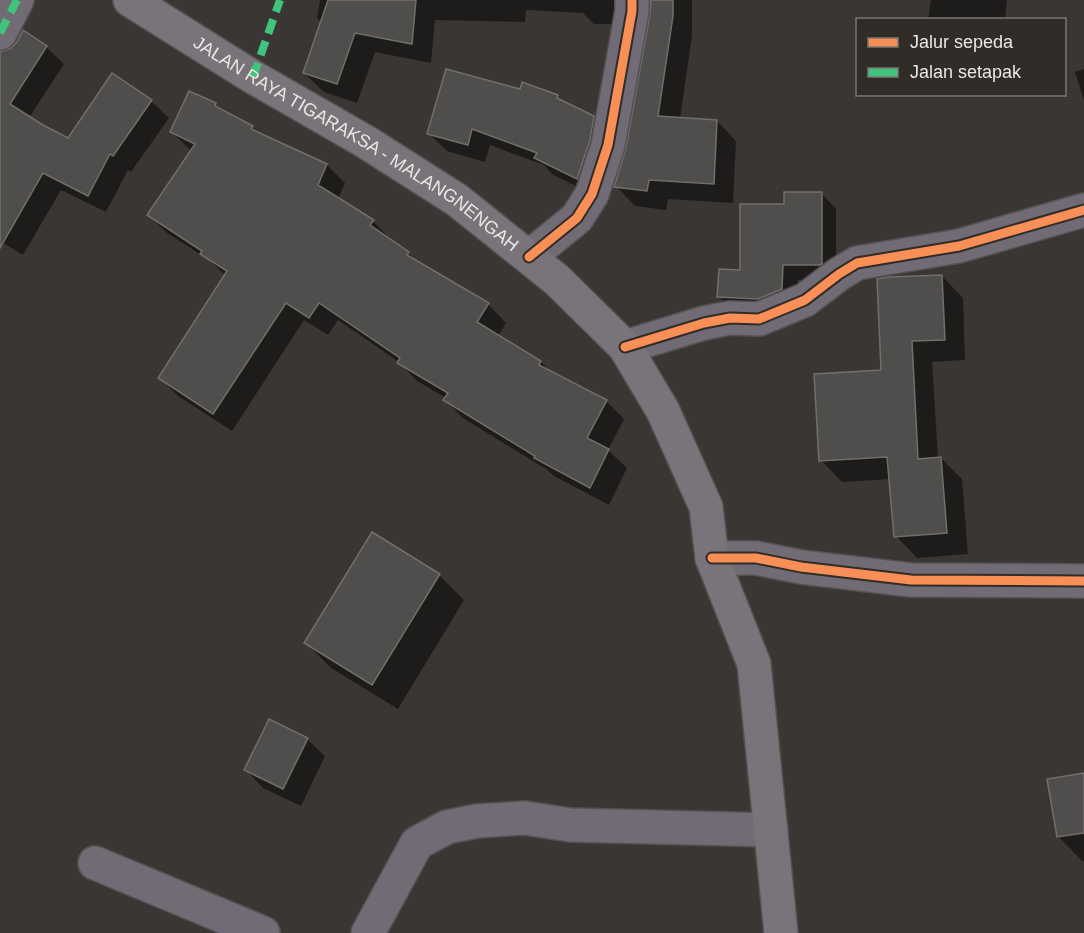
<svg xmlns="http://www.w3.org/2000/svg" width="1084" height="933" font-family="Arial,sans-serif">
  <rect width="100%" height="100%" fill="#393634"/>
  <path fill="#0007" d="M 320,0 L 692,0 L 692,36 L 680,119 L 717,121 L 736,141 L 733,203 L 668,199 L 666,210 L 635,206 L 616,186 L 628,149 L 652,14 L 652,0 L 642,3 L 632,24 L 594,24 L 583,13 L 526,10 L 525,22 L 435,20 L 431,63 L 375,52 L 357,103 L 324,92 L 304,73 L 322,23 L 317,18 Z
    M 931,0 L 1007,0 L 1005,20 L 928,20 Z
    M 46,47 L 64,64 L 29,118 L 68,140 L 151,101 L 169,118 L 131,172 L 128,170 L 106,212 L 61,190 L 23,255 L 0,241 L 0,53 Z
    M 1084,69 L 1084,100 L 1075,72 Z
    M 520,90 L 557,97 L 562,101 L 593,117 L 611,134 L 595,195 L 553,175 L 544,165 L 490,145 L 485,162 L 447,151 L 429,134 Z
    M 215,105 L 221,111 L 252,128 L 258,134 L 327,165 L 345,183 L 338,199 L 373,221 L 391,240 L 408,253 L 420,265 L 488,304 L 506,323 L 498,336 L 541,362 L 552,373 L 606,401 L 624,419 L 608,450 L 627,468 L 609,505 L 554,476 L 546,469 L 463,418 L 445,400 L 446,398 L 417,381 L 399,362 L 338,320 L 328,335 L 304,320 L 232,431 L 178,396 L 160,378 L 226,276 L 209,260 L 167,233 L 149,215 L 191,151 L 172,132 Z
    M 821,193 L 836,209 L 836,279 L 798,280 L 796,304 L 734,311 L 718,296 L 741,272 L 786,205 Z
    M 942,276 L 963,298 L 965,360 L 932,362 L 938,458 L 941,458 L 962,479 L 968,554 L 917,558 L 896,536 L 891,479 L 842,482 L 821,460 L 882,372 Z
    M 373,534 L 439,575 L 464,600 L 398,709 L 331,668 L 306,643 Z
    M 307,739 L 325,756 L 301,806 L 263,788 L 246,770 Z
    M 1084,774 L 1084,861 L 1083,862 L 1058,836 Z"/>
  <path fill="#504e4c" stroke="#716f6c" stroke-width="1.5" d="M 328,0 L 416,0 L 412,44 L 355,33 L 337,84 L 303,73 Z
    M 651,0 L 673,0 L 673,16 L 658,116 L 717,120 L 714,184 L 649,180 L 647,191 L 614,187 L 626,148 L 650,14 Z
    M 23,30 L 47,46 L 10,104 L 43,125 L 68,138 L 112,73 L 152,100 L 113,156 L 110,154 L 88,196 L 43,173 L 0,248 L 0,52 L 11,48 L 17,42 Z
    M 446,69 L 520,89 L 522,82 L 558,95 L 557,98 L 594,116 L 590,140 L 577,179 L 534,158 L 537,153 L 472,129 L 468,145 L 427,134 Z
    M 189,91 L 216,103 L 215,106 L 253,126 L 251,129 L 327,164 L 318,185 L 374,220 L 370,225 L 409,252 L 407,255 L 489,303 L 477,322 L 541,361 L 539,365 L 607,400 L 587,438 L 609,449 L 590,488 L 534,458 L 535,456 L 443,400 L 448,393 L 397,363 L 400,358 L 319,303 L 309,318 L 286,303 L 213,414 L 158,378 L 227,271 L 200,254 L 202,251 L 147,215 L 195,144 L 170,132 Z
    M 784,192 L 822,192 L 822,264 L 820,265 L 783,265 L 782,289 L 758,299 L 717,297 L 719,269 L 740,270 L 740,204 L 784,204 Z
    M 942,275 L 945,340 L 912,341 L 918,459 L 941,457 L 947,533 L 894,537 L 887,457 L 819,461 L 814,374 L 881,370 L 877,279 L 888,277 Z
    M 372,532 L 440,574 L 372,685 L 304,643 Z
    M 269,719 L 308,738 L 283,789 L 244,770 Z
    M 1084,773 L 1084,833 L 1057,837 L 1047,779 Z"/>
  <g fill="none" stroke-linecap="round" stroke-linejoin="round">
    <defs>
      <path id="minor" d="M 0,33 L 17,0
        M 529,257 L 577,218 L 592,194 L 608,145 L 632,11 L 632,0
        M 625,347 L 704,323 L 730,318 L 759,319 L 805,300 L 839,274 L 857,263 L 959,246 L 1084,210
        M 712,558 L 756,558 L 801,567 L 911,580 L 1084,581
        M 95,863 L 263,933
        M 368,933 L 417,843 L 447,827 L 477,821 L 525,818 L 570,825 L 771,830"/>
      <g id="major">
        <path id="s1" d="M 130,0 L 253,77 L 366,142 L 457,200 L 557,280 L 625,347 L 663,411 L 706,507 L 712,558 L 754,664 L 781,933"/>
      </g>
    </defs>
    <use href="#minor" stroke="#545251" stroke-width="36"/>
    <use href="#major" stroke="#545251" stroke-width="36"/>
    <use href="#minor" stroke="#706b74" stroke-width="33"/>
    <use href="#major" stroke="#79737a" stroke-width="33"/>
    <path stroke="#40c37c" stroke-width="8" stroke-dasharray="15 8" stroke-linecap="butt" d="M 0,33 L 17,0
      M 253,77 L 280,0"/>
    <defs>
      <path id="cycleway" d="M 529,257 L 577,218 L 592,194 L 608,145 L 632,11 L 632,0
        M 625,347 L 704,323 L 730,318 L 759,319 L 805,300 L 839,274 L 857,263 L 959,246 L 1084,210
        M 712,558 L 756,558 L 801,567 L 911,580 L 1084,581"/>
    </defs>
    <use href="#cycleway" stroke="#312c27" stroke-width="13"/>
    <use href="#cycleway" stroke="#f78f57" stroke-width="9"/>
  </g>
  <g text-anchor="middle" stroke-width="6" stroke-linejoin="round" paint-order="stroke">
    <g font-size="18" fill="#eae6e3" stroke="#312c27">
      <text dy="6" stroke="none"><textPath href="#s1" startOffset="268">JALAN RAYA TIGARAKSA - MALANGNENGAH</textPath></text>
    </g>
  </g>
  <rect x="856" y="18" width="210" height="78" fill="#312c27" stroke="#7b7672" stroke-width="1.5"/>
  <rect x="868" y="38" width="30" height="9" fill="#f78f57" stroke="#7b7672" stroke-width="1.5"/>
  <text x="910" y="48" font-size="18" fill="#eae6e3">Jalur sepeda</text>
  <rect x="868" y="68" width="30" height="9" fill="#40c37c" stroke="#7b7672" stroke-width="1.5"/>
  <text x="910" y="78" font-size="18" fill="#eae6e3">Jalan setapak</text>
</svg>
